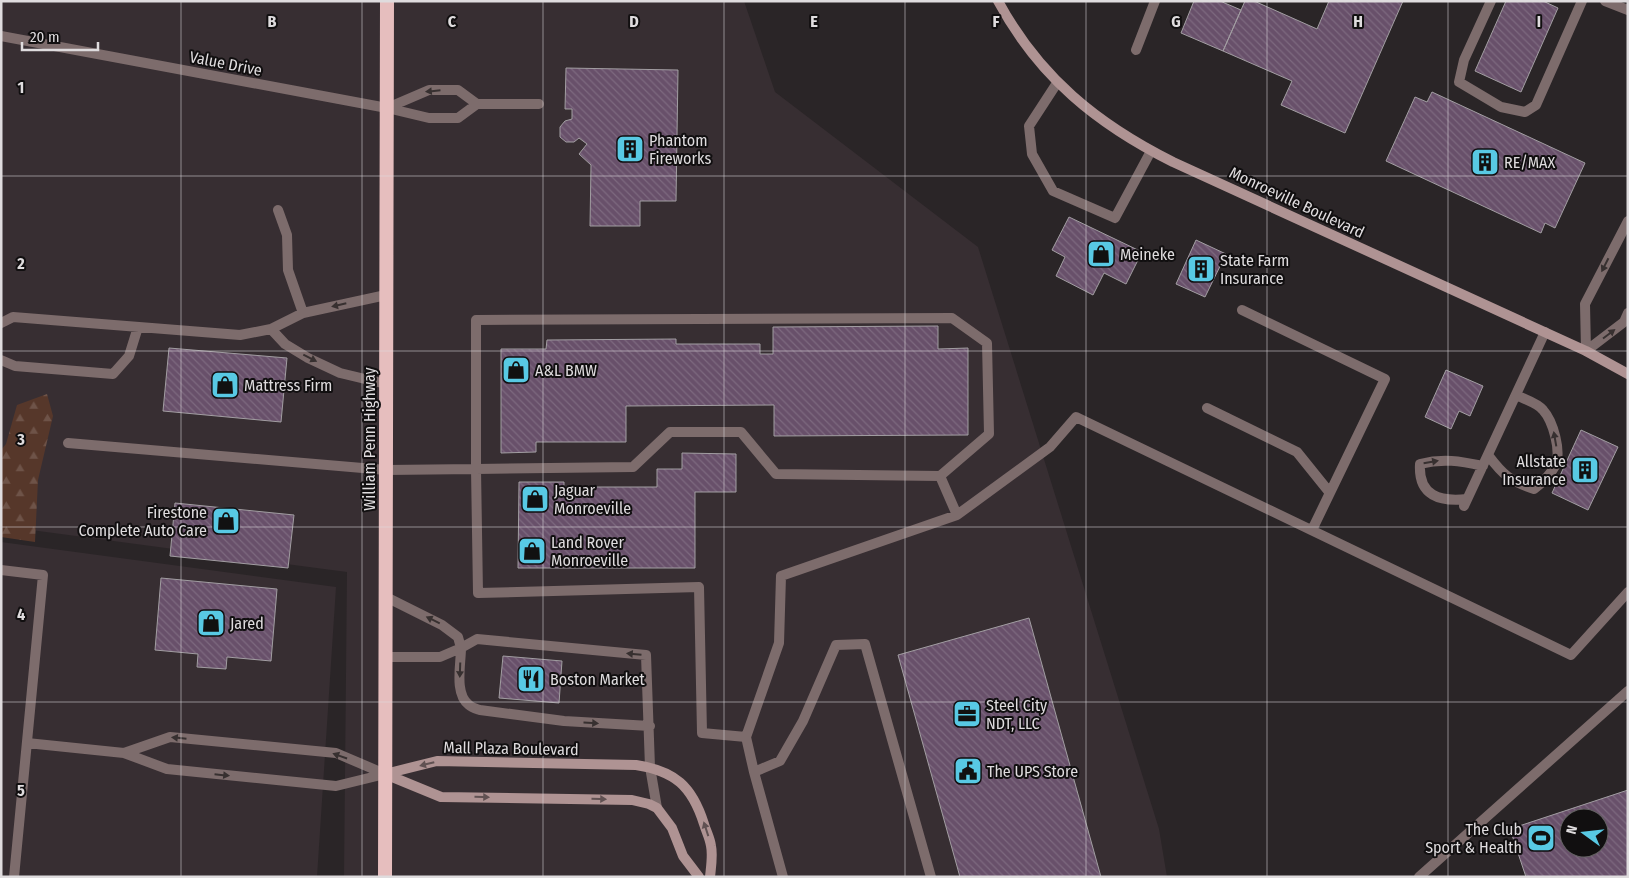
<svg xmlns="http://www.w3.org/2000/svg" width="1629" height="878" font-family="'Fira Sans Condensed',sans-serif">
  <defs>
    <pattern id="forest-firs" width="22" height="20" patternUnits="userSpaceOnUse" patternTransform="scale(1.25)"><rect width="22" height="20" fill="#56372a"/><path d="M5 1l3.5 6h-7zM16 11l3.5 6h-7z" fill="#6e5348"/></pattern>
    <pattern id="building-back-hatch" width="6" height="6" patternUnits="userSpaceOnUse" patternTransform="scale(1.25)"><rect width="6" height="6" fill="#68506a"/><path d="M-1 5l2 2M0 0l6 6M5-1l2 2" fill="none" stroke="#7d697f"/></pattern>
  </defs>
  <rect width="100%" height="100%" fill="#2a2527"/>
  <path fill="#372e32" d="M 1,1 L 744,1 L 775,92 L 978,247 L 1159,829 L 1167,877 L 344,877 L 347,572 L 1,526 Z
    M 1,542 L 336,587 L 317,877 L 1,877 Z"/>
  <path fill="url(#forest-firs)" d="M 47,394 L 53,416 L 38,480 L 35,542 L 1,537 L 1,450 L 6,444 L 17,405 Z"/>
  <path fill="url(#building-back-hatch)" stroke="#a29ea2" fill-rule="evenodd" d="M 1194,1 L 1220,1 L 1241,10 L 1223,51 L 1181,33 Z
    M 1245,1 L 1254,1 L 1317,29 L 1329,1 L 1403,1 L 1345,133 L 1281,105 L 1292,81 L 1223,51 Z
    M 1506,1 L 1543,1 L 1558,8 L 1521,92 L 1475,71 Z
    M 566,68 L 678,70 L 676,201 L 640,201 L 640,226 L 590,226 L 591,165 L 579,154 L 587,144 L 579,138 L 574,142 L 566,142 L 560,137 L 560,127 L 565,121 L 572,119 L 572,109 L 565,109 Z
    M 1432,92 L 1585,163 L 1555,228 L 1545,223 L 1541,233 L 1386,161 L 1415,97 L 1427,102 Z
    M 1069,217 L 1142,252 L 1126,284 L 1104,273 L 1093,295 L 1056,276 L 1065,257 L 1052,250 Z
    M 1196,240 L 1226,254 L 1205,297 L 1176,284 Z
    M 938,326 L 938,349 L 968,348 L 968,435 L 774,436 L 774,405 L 626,406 L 626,442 L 536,442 L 536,452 L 501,453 L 501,349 L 546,349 L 547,340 L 676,339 L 676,344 L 760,344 L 760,354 L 773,354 L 773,327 Z
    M 169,348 L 287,358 L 281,422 L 163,411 Z
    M 1446,370 L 1483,386 L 1470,416 L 1459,411 L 1451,429 L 1425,417 Z
    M 1581,430 L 1618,447 L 1588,510 L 1552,493 Z
    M 682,453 L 736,454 L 736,492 L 695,492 L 695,568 L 518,568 L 519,482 L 564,482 L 564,487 L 657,487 L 657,469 L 682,469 Z
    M 175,503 L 294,515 L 288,568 L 170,556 Z
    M 161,578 L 277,589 L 271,661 L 227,657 L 226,669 L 197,667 L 198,654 L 155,650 Z
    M 1029,618 L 1101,877 L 960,877 L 898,655 Z
    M 503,656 L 562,661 L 559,703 L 499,698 Z
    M 1628,790 L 1628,877 L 1526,877 L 1510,829 ZM 1569,818 L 1599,818 L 1599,848 L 1569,848 Z"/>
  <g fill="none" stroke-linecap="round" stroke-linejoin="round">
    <path stroke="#7d6c6c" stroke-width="10" d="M 1491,1 L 1464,60 L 1459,82 L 1501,107 L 1525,112 L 1536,105 L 1582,1
      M 1,36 L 387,108 L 429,118 L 458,118 L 477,104 L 539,104
      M 1136,50 L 1155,1
      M 1057,83 L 1029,126 L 1032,154 L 1053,191 L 1115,218 L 1151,151
      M 387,108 L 429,90 L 458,90 L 477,104
      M 278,210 L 287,235 L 288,270 L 303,313
      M 1242,310 L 1385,379 L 1312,530
      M 1,323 L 13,317 L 240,335 L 271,329 L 303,313 L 386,295
      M 271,329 L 285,344 L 308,358 L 340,373 L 386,384
      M 1,360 L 15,366 L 113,374 L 129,356 L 138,327
      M 1207,408 L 1297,452 L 1330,493
      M 68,443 L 386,470 L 476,469 L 476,320 L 952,318 L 987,343 L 989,434 L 940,476 L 957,515 L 1050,447 L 1076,417 L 1571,655 L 1628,592
      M 1488,455 C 1503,475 1510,481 1534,489 C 1542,483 1550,475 1555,466 C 1562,452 1553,421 1543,410 C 1538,403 1524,399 1516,395
      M 1467,499 C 1440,502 1418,496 1420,464 C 1443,458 1460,461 1483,466
      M 1464,506 L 1545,332
      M 1,570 L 43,575 L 14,877
      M 386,657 L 440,657 L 461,648 L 458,637 L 442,625 L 386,597
      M 650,726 L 564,721 L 480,710 C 477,709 472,708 469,705 C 454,694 461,664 461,648 L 477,639 L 646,655 L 650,767 L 657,808
      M 746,737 L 779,643 L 781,576 L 957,515
      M 27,743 L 124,753 L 167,769 L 336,786 L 385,774
      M 124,753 L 170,737 L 336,753 L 385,774
      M 754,772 L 746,737 L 702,733 L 699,587 L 478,593 L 476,469 L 633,467 L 670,432 L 741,432 L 776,474 L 940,476
      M 783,877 L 754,772 L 780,761 L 803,721 L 836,645 L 865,644 L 931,877
      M 1419,877 L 1628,691"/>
    <path stroke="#7d6c6c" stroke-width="10" d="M 1605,1 L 1628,10"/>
    <path stroke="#7d6c6c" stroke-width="10" d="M 1586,351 L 1585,304 L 1628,221
      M 1586,351 L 1624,322 L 1628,313"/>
    <path stroke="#af9393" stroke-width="10" d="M 998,1 C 1039,77 1097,124 1173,162 L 1586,351 L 1628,374
      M 385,774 L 437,761 L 636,765 C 675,771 692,786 704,824 C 706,831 710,838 711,846 C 713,855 711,867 710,877
      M 385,774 L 441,797 L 632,800 L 649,804 L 657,808 L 672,828 L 683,856 L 699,877"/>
    <path stroke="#e6bebe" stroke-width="14" d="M 385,877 L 387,1"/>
  </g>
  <defs><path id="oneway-solid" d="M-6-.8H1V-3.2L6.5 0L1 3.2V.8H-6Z" transform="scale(1.25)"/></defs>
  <g fill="#373030">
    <use href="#oneway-solid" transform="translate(433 91) rotate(174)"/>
    <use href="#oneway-solid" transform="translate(1605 265) rotate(117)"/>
    <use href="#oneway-solid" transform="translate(339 305) rotate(167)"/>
    <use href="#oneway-solid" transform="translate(1609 334) rotate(-37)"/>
    <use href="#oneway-solid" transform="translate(310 358) rotate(27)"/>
    <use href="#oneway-solid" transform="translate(1555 439) rotate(-100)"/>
    <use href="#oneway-solid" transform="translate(1431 462) rotate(-10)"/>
    <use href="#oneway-solid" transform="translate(433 620) rotate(-154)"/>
    <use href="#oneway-solid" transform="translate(634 654) rotate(-175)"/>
    <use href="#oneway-solid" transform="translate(460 670) rotate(92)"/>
    <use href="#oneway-solid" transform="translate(591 723) rotate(3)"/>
    <use href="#oneway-solid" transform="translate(179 738) rotate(-174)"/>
    <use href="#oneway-solid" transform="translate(340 756) rotate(-161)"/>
    <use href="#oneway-solid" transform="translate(222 775) rotate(6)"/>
  </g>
  <g fill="#605152">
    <use href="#oneway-solid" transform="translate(427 764) rotate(166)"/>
    <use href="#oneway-solid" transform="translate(482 797) rotate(1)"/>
    <use href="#oneway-solid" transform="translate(599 799) rotate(1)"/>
    <use href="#oneway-solid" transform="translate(706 829) rotate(-108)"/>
  </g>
  <path fill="none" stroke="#dfdcde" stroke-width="1" stroke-opacity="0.55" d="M 181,1 L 181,877M 362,1 L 362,877M 543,1 L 543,877M 724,1 L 724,877M 905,1 L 905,877M 1086,1 L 1086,877M 1267,1 L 1267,877M 1448,1 L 1448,877M 1,176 L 1628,176M 1,351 L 1628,351M 1,527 L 1628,527M 1,702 L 1628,702"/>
  <defs>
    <symbol id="building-square" viewBox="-11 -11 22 22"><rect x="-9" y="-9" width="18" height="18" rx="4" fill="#58c9e4" stroke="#110f10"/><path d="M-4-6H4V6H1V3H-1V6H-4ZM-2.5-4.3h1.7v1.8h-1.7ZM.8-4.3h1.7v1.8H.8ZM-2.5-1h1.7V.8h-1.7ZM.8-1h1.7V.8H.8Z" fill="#111"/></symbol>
    <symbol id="shop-square" viewBox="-11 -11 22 22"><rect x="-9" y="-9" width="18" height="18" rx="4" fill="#58c9e4" stroke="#110f10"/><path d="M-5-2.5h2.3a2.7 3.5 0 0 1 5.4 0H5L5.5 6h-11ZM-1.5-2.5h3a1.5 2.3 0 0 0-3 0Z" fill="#111"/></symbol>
    <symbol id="restaurant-square" viewBox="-11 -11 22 22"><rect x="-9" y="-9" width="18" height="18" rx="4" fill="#58c9e4" stroke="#110f10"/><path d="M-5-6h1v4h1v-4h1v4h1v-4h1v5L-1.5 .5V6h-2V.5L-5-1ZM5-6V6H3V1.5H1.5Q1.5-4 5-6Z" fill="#111"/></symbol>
    <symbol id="office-square" viewBox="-11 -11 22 22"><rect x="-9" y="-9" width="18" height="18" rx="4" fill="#58c9e4" stroke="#110f10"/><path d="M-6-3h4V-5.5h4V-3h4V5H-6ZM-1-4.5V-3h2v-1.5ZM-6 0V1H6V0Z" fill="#111"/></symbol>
    <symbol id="civic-square" viewBox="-11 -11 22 22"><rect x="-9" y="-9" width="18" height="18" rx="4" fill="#58c9e4" stroke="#110f10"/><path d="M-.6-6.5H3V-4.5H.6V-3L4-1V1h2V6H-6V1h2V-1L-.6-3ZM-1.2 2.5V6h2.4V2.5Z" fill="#111"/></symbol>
    <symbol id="stadium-square" viewBox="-11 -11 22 22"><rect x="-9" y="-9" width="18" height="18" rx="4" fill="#58c9e4" stroke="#110f10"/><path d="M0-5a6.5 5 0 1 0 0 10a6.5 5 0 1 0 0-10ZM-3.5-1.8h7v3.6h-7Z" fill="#111"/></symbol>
  </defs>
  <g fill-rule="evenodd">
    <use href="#building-square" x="614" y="133" width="32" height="32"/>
    <use href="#building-square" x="1469" y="146" width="32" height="32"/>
    <use href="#shop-square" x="1085" y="238" width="32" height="32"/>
    <use href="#building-square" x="1185" y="253" width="32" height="32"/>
    <use href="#shop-square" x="500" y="354" width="32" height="32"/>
    <use href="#shop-square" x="209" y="369" width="32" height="32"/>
    <use href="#building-square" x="1569" y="454" width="32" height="32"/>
    <use href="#shop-square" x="519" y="483" width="32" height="32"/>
    <use href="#shop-square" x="210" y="505" width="32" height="32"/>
    <use href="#shop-square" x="516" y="535" width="32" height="32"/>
    <use href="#shop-square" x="195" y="607" width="32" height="32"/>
    <use href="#restaurant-square" x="515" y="663" width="32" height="32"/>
    <use href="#office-square" x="951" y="698" width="32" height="32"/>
    <use href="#civic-square" x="952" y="755" width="32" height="32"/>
    <use href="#stadium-square" x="1525" y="822" width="32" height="32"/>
  </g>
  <g text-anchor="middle" stroke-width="4" stroke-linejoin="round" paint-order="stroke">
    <g font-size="16" fill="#dfdcde" stroke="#110f10">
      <text transform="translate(226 63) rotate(11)" y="6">Value Drive</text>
      <text transform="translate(1297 202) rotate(25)" y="6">Monroeville Boulevard</text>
      <text transform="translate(369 439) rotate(-90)" y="6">William Penn Highway</text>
      <text transform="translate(511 748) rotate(1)" y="6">Mall Plaza Boulevard</text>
    </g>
    <g font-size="16" fill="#dfdcde" stroke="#110f10" text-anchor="start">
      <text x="649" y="146">Phantom<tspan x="649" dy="18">Fireworks</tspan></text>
      <text x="1504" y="168">RE/MAX</text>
      <text x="1120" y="260">Meineke</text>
      <text x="1220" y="266">State Farm<tspan x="1220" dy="18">Insurance</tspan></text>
      <text x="535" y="376">A&amp;L BMW</text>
      <text x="244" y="391">Mattress Firm</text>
      <text x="1566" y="467" text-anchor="end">Allstate<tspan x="1566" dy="18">Insurance</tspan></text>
      <text x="554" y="496">Jaguar<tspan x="554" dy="18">Monroeville</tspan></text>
      <text x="207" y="518" text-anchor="end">Firestone<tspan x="207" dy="18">Complete Auto Care</tspan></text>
      <text x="551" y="548">Land Rover<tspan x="551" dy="18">Monroeville</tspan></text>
      <text x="230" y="629">Jared</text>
      <text x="550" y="685">Boston Market</text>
      <text x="986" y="711">Steel City<tspan x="986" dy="18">NDT, LLC</tspan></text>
      <text x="987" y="777">The UPS Store</text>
      <text x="1522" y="835" text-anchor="end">The Club<tspan x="1522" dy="18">Sport &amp; Health</tspan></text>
    </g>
  </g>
  <g font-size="16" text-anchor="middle" font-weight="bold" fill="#dfdcde" stroke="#110f10" stroke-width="4" stroke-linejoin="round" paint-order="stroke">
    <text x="272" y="27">B</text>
    <text x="452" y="27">C</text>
    <text x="634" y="27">D</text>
    <text x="814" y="27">E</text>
    <text x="996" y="27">F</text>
    <text x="1176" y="27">G</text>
    <text x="1358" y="27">H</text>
    <text x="1539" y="27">I</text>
    <text x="21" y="93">1</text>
    <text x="21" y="269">2</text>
    <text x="21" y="445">3</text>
    <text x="21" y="620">4</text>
    <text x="21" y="796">5</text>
  </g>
  <rect width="1629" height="878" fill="none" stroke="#dfdcde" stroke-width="5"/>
  <g transform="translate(1584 833) rotate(285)"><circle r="24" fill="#110f10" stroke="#636162"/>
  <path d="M0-4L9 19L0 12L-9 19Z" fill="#58c9e4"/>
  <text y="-8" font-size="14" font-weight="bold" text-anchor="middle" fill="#dfdcde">N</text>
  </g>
  <path d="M22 42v8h76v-8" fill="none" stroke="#dfdcde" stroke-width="2.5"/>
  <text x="30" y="42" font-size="15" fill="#dfdcde" stroke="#110f10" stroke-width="4" paint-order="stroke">20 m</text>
</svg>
